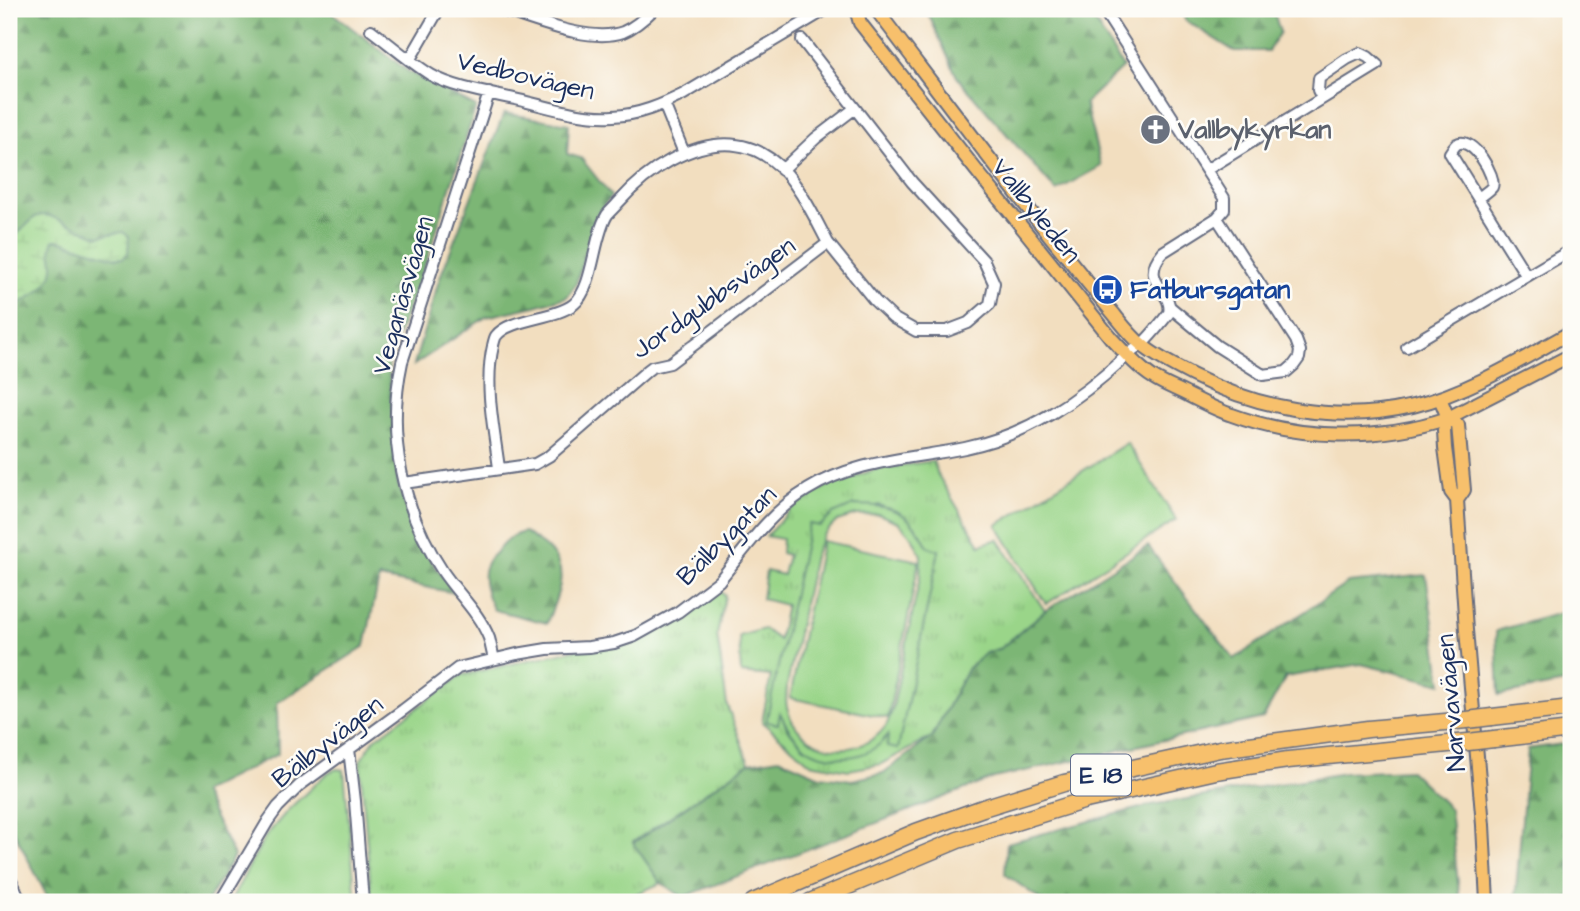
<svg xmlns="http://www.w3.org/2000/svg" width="1580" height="911" font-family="'Architects Daughter',sans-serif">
  <defs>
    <pattern id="grass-tufts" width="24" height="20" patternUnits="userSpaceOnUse" patternTransform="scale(1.75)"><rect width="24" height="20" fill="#9ad589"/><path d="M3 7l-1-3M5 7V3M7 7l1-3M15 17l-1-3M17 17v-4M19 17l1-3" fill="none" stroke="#84b779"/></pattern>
    <pattern id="forest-firs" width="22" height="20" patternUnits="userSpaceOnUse" patternTransform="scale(1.75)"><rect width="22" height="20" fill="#7bb675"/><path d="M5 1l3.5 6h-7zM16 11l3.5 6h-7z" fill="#649463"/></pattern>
    <pattern id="wetland-marsh" width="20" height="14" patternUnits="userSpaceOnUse" patternTransform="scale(1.75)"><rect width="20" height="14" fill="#9ad589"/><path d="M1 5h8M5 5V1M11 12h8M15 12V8" fill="none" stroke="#84b779"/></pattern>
  </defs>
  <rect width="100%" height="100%" fill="#fdfcf7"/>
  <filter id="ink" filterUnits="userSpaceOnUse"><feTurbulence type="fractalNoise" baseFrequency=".0143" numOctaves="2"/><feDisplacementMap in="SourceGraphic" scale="14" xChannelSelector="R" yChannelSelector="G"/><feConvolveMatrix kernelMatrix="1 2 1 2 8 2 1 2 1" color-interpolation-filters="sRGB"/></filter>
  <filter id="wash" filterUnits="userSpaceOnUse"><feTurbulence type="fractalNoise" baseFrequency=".00686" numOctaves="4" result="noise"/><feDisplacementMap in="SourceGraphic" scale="28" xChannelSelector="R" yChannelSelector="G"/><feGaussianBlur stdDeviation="1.57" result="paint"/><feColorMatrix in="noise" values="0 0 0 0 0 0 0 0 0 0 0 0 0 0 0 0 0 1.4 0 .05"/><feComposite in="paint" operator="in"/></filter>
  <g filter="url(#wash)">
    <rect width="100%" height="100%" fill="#f2debf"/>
    <path fill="url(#grass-tufts)" stroke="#5a8274" stroke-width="2" fill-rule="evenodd" d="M 933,461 L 938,475 L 980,545 L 998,539 L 1045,611 L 1001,648 L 986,653 L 968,668 L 932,737 L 881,764 L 849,770 L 810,763 L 762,722 L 771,676 L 741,673 L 739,636 L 764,629 L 779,640 L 786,605 L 762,599 L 766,571 L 783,575 L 788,555 L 781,553 L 782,539 L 766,536 L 792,508 L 827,486 L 877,469 ZM 880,505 L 920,532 L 928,548 L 939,550 L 898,748 L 889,734 L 854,756 L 804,747 L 788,730 L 780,712 L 809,524 L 820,526 L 833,514 Z
      M 718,589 L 725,596 L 717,635 L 727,705 L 749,763 L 633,842 L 661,883 L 618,902 L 372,902 L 360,761 L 375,739 L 462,675 L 654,632 Z"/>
    <path fill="url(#forest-firs)" stroke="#4b726a" stroke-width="2" d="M 9,9 L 327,9 L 409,72 L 476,107 L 427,259 L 388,360 L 398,483 L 411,524 L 432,562 L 455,593 L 379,578 L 365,646 L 277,703 L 278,754 L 202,792 L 234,856 L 207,902 L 50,902 L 9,822 Z
      M 926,9 L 1087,9 L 1123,67 L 1085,103 L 1101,166 L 1056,191 L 957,77 Z
      M 1182,9 L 1273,9 L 1280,32 L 1268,51 L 1234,51 L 1185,20 Z
      M 504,113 L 569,124 L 567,154 L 581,158 L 611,196 L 596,216 L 576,284 L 567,297 L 535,306 L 486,317 L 414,365 L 439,280 Z
      M 525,532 C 532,538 541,543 548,549 C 572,571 556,598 547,623 L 494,610 C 487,598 479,576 487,563 C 489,558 494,554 498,550 C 506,540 513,534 525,532 Z
      M 1148,546 L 1234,659 L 1348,583 L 1426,575 L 1442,684 L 1361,664 L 1286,677 L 1263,718 L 994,778 L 683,897 L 661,883 L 633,843 L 749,763 L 779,758 L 820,776 L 852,780 L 883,773 L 932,737 L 968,668 L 986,653 L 1001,648 L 1045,611 Z
      M 1571,610 L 1571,682 L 1499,695 L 1496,631 Z
      M 1571,743 L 1571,902 L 1515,902 L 1528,749 Z
      M 1410,770 L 1450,809 L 1460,902 L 1044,902 L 1005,874 L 1007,843 L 1151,805 L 1344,773 Z"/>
    <path fill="url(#wetland-marsh)" stroke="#5a8274" stroke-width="2" d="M 42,215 L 50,216 L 98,236 L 123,232 L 129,237 L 128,253 L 123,258 L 116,258 L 58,240 L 54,240 C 48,253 54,256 53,268 C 51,291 25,298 9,310 L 9,242 L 35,217 Z"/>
    <path fill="#9ad589" stroke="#5a8274" stroke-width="2" fill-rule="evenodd" d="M 1127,443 L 1176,520 L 1046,604 L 997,525 Z
      M 854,505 C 893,505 910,511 928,547 L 939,550 L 898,749 L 887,747 L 888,735 C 884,739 881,744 876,747 C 857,761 821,761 803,745 C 792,736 786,725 780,713 L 778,724 L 766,722 L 809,524 L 820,526 L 833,514 ZM 878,514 L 898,522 L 912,537 L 921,555 L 920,577 L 893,707 C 891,713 889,722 885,727 C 858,763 797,752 787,707 C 785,701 787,692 787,686 L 814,556 L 823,535 L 837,521 L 856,515 Z
      M 822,541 L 919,561 L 888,718 L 790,698 Z
      M 336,769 L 344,770 L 356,902 L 230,902 L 265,837 L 289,809 L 327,773 Z"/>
  </g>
  <g filter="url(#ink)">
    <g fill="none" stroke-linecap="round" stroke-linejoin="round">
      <defs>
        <path id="minor" d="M 499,9 C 533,19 589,44 623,32 C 635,27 645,18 654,9
          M 371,30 C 391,45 410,62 431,75 C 453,88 493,94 519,100 C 549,107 581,118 613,116 C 639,115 662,105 684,94 L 827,9
          M 802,40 L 912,182 L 984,261 L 994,283 L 990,304 L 968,323 L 947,331 L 916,331 L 893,318 L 875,301 L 828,243
          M 410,59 L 439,9
          M 489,93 L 402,362 C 386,435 402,510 443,572 C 458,594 479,613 489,638 C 491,645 492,652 494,659
          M 664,104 L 684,153
          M 782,170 L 816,138 L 854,109
          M 1206,170 L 1377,65 L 1368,57 L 1360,53 L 1347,59 L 1319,78 L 1318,90 L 1322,98 L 1320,100
          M 1479,198 C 1482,195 1489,191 1492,187 C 1497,177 1472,135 1457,144 C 1455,145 1452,150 1450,153 L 1526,275
          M 1170,307 L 1217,346 L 1263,375 L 1286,372 L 1294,365 L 1299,358 L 1300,351 L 1296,340 L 1217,218
          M 1407,347 L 1571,250
          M 404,483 L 535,464 L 549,456 L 648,370 L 652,367 L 670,363 L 828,243 C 816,220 804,195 787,174 C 753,136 713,138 671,160 C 650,171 634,185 618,203 C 615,207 610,211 607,215 C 593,238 594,287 574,304 C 556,319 509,318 496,336 C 495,337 493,345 493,346 C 484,384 494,430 499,468
          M 349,749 L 355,801 L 363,902
          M 9,875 L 21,902
          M 220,902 L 268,821 L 278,807 L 300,785 L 403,710 L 458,668 L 517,654 L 547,649 L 589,647 L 614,643 L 635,636 L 678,612 L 719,581 C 746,548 770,512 807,490 C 855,460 911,459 965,448 C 1027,435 1078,401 1124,358 C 1129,353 1136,349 1141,345 C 1151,336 1160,324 1169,313 C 1174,290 1137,282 1163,252 L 1217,218 L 1224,210 L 1224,198 L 1103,9"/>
        <path id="major" d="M 856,9 L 860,23 L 976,170 L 1111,338 C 1124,352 1138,368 1154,378 C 1165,385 1177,389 1188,395 C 1202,402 1217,410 1232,415 C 1300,440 1379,441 1448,418 L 1571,355
          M 873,9 L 878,12 C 939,92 999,173 1063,252 C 1079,272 1096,293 1113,313 C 1122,324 1131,336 1142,345 C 1156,357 1175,366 1192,375 C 1259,409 1338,424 1413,406 C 1469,392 1521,360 1571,332
          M 1440,398 L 1448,418 L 1458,425 L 1464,490 L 1457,500
          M 1448,418 L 1444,431 L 1445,448 L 1451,492 L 1457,500 L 1466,630 L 1483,825 L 1487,902"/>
        <path id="highway" d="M 1492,717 L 1571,708
          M 1494,739 L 1571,730
          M 753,902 L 916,832 L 983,808 L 1064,783 L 1220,749 L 1368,729 L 1467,720
          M 810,902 L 958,840 L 1086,800 L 1216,771 L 1288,760 L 1468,742"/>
      </defs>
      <use href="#minor" stroke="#666c80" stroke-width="14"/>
      <use href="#major" stroke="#666c80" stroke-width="16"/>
      <use href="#highway" stroke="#666c80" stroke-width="19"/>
      <use href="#minor" stroke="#fff" stroke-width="10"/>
      <use href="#major" stroke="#f7c06c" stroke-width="12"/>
      <use href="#highway" stroke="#f7c06c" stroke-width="16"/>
      <defs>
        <path id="highway-bridge" d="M 1467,720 L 1492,717
          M 1468,742 L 1494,739"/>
      </defs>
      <use href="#highway-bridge" stroke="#666c80" stroke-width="19" stroke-linecap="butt"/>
      <use href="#highway-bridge" stroke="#f7c06c" stroke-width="16"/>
    </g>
  </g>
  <defs>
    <symbol id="church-disc" viewBox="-11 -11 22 22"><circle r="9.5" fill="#6b7280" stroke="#fdfcf7"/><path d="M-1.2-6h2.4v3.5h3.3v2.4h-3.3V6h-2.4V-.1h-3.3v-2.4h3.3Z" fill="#fff"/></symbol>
    <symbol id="bus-disc" viewBox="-11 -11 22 22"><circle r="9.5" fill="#1a4fb4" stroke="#fdfcf7"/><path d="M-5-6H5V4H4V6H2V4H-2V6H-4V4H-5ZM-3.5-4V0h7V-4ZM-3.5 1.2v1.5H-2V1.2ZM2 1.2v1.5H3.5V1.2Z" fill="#fff"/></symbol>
  </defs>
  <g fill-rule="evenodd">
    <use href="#church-disc" x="1138" y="112" width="35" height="35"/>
    <use href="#bus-disc" x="1090" y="272" width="35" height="35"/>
  </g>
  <g text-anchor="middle" stroke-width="5" stroke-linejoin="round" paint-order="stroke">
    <rect fill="#fdfcf7" stroke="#5f6c8c" stroke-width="2" x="1071" y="754.5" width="60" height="41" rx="5"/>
    <g font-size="24" font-weight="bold" fill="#1b2f5e">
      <text x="1101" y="783">E 18</text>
    </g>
    <g font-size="26" fill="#1b2f5e" stroke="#fdfcf7">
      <text transform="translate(526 75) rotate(13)" y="9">Vedbovägen</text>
      <text transform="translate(1037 210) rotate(51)" y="9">Vallbyleden</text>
      <text transform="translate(402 295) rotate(-74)" y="9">Veganäsvägen</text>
      <text transform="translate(713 297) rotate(-35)" y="9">Jordgubbsvägen</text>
      <text transform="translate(726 535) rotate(-45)" y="9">Bälbygatan</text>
      <text transform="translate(1450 703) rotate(-95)" y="9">Narvavägen</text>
      <text transform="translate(327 741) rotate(-38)" y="9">Bälbyvägen</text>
    </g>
    <g font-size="26" font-weight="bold" fill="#5b616d" stroke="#fdfcf7" text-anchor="start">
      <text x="1178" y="138">Vallbykyrkan</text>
    </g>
    <g font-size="26" font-weight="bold" fill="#164399" stroke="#fdfcf7" text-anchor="start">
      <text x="1130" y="298">Fatbursgatan</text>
    </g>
  </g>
  <rect width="1580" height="911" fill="none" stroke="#fdfcf7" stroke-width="35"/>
</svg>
